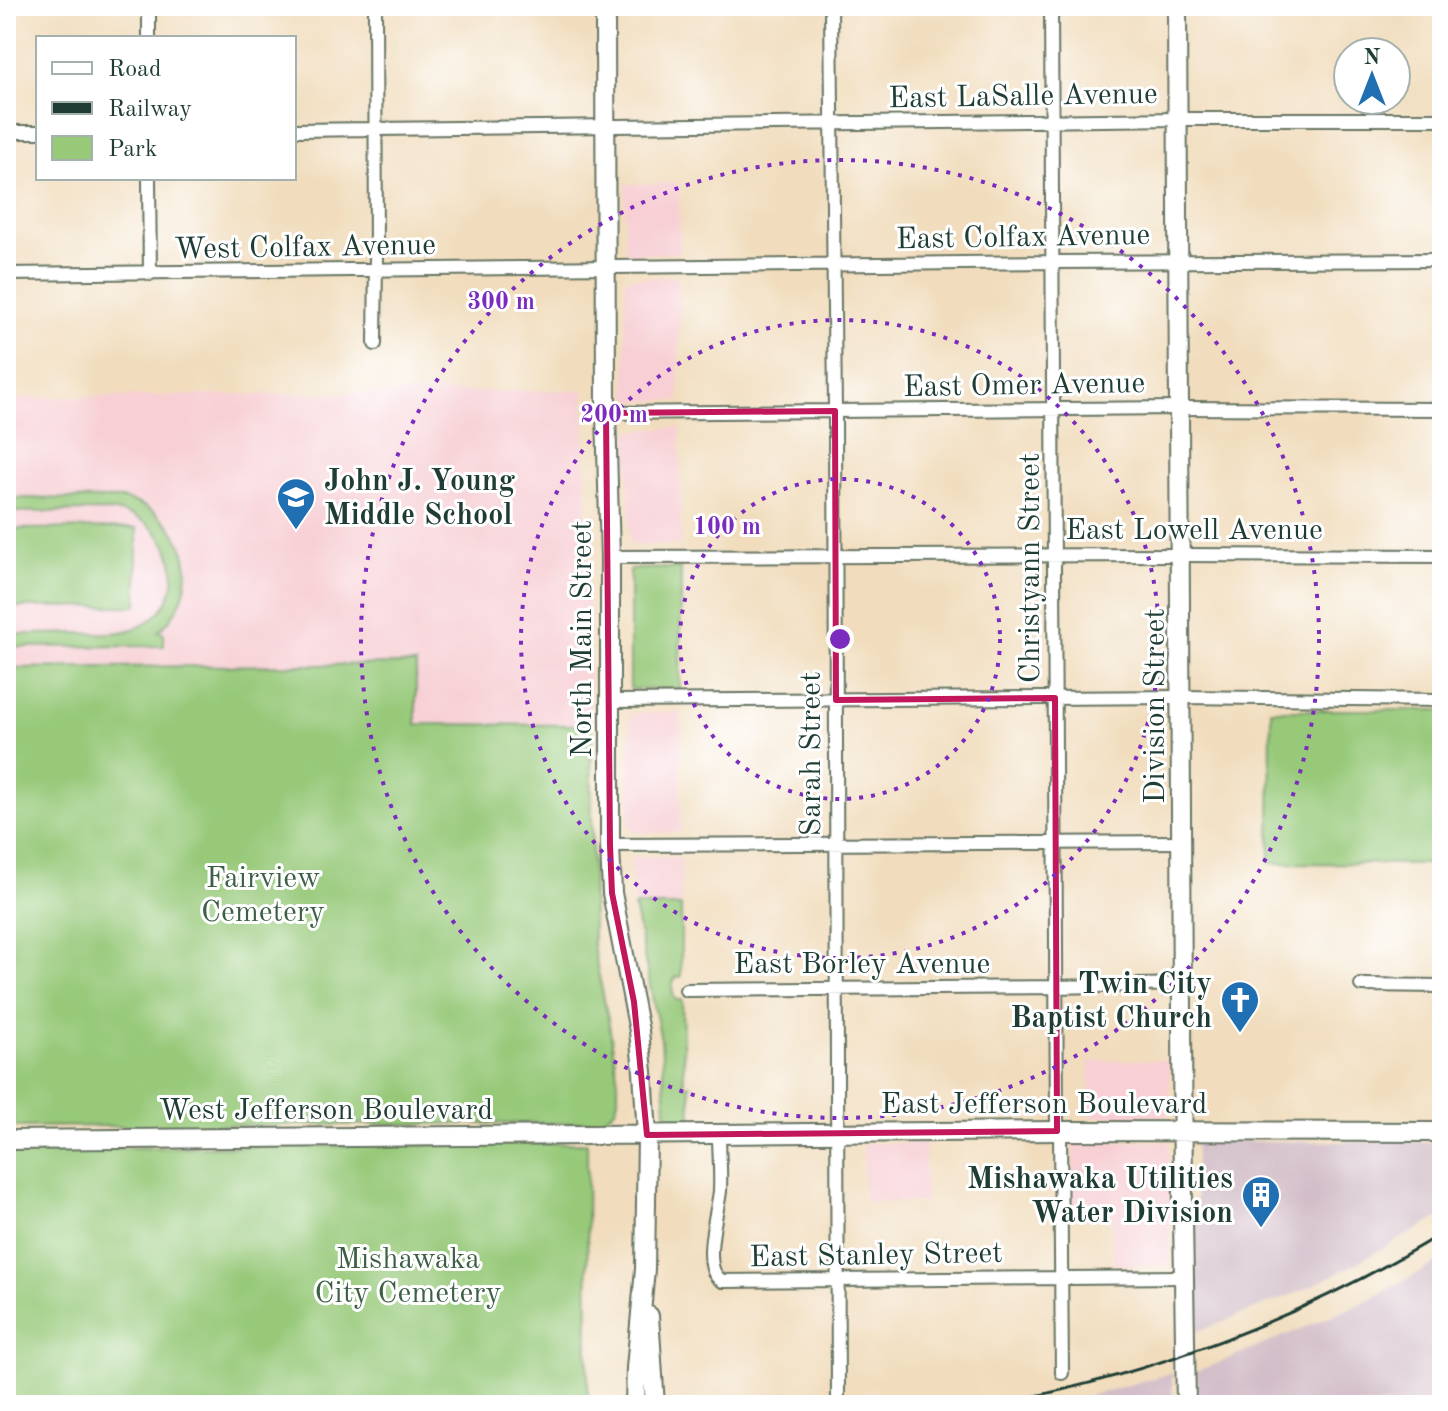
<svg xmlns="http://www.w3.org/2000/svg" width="1448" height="1411" font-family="'Old Standard TT',serif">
  <rect width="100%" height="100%" fill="#fff"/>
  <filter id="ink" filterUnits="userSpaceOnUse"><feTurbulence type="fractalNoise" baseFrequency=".0125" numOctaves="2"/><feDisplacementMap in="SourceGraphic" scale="16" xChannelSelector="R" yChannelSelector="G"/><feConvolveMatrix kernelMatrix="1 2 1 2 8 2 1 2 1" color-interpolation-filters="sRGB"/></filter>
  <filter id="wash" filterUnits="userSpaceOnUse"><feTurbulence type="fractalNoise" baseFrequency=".006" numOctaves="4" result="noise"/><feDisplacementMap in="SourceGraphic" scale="32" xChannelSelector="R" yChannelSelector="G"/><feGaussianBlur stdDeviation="1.8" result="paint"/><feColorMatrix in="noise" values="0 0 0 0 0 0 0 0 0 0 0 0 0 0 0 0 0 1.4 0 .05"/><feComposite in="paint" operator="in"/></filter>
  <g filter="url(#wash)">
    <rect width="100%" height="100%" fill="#f1ddbd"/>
    <path fill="#f7cfd4" d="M 679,183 L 680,253 L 630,254 L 627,252 L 625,248 L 625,184 Z
      M 679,277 L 679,400 L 633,401 L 628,399 L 626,391 L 625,280 L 627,278 Z
      M 584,390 L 591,725 L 416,724 L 415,664 L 6,668 L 6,398 Z
      M 680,427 L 681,545 L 631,545 L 630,543 L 627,435 L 629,431 Z
      M 681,712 L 681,832 L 637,833 L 629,826 L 630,714 Z
      M 634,857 L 681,857 L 681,906 L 634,906 L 630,862 Z
      M 1170,1060 L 1169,1116 L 1090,1117 L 1089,1061 Z
      M 1169,1141 L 1171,1265 L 1113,1265 L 1112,1208 L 1073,1209 L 1073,1142 Z
      M 863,1143 L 925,1143 L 925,1202 L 864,1202 Z"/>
    <path fill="#d2bdc8" d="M 1199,1141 L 1442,1142 L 1442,1216 L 1334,1275 L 1299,1292 L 1196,1332 L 1196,1144 Z
      M 1442,1260 L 1442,1405 L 1198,1405 L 1197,1371 L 1234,1357 L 1367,1301 Z
      M 1172,1373 L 1173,1405 L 1074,1405 L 1074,1400 Z"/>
    <path fill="#97c979" stroke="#5b8356" stroke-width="2" d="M 6,498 L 124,499 C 189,515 209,587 158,632 L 164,633 L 164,646 L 6,647 L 6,634 C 29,634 51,634 74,633 C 96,633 121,636 141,626 C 198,596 175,517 112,511 L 6,512 Z
      M 137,528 L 137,606 L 6,607 L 6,529 Z
      M 681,568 L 680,689 L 632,689 L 630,688 L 630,570 L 632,569 Z
      M 416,664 L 416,724 L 591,725 L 593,947 L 609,1024 L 618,1081 L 618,1099 L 616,1108 L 609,1115 L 600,1120 L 566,1123 L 6,1127 L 6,668 Z
      M 1271,710 L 1442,710 L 1442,864 L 1270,863 Z
      M 634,906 L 681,906 L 681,977 L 676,977 C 671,984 671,993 676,1000 L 682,1000 L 684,1085 L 690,1085 L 691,1121 L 670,1120 L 666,1111 L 661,1040 Z
      M 587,1143 L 588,1405 L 6,1405 L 6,1149 Z"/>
  </g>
  <g filter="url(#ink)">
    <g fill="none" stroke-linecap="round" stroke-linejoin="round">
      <defs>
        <path id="street" d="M 149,6 L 149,38
          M 375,6 L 376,257 L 375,344
          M 831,6 L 835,411 L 838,1405
          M 1051,6 L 1057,1131
          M 294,130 L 1179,119 L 1442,119
          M 6,132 L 38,132
          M 149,178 L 150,274
          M 6,274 L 1053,262 L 1442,260
          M 606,413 L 1180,408 L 1442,409
          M 610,557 L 1181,555 L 1442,556
          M 611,701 L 1182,697 L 1442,700
          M 610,845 L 1183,842
          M 1361,985 L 1442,986
          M 686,990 L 1056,987 L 1183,984
          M 1060,1131 L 1062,1373
          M 719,1134 C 719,1153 721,1172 720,1191 C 718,1212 699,1271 723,1281 L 1184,1277"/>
        <path id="secondary" d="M 605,6 L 606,413 L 610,557 L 610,845 L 612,893 L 639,1031 L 643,1072 L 647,1135 L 645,1269 L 636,1368 L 635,1405
          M 1177,6 L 1183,1217 L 1186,1405
          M 6,1140 L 1057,1131 L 1442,1132
          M 649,1316 L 655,1405"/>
      </defs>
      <use href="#street" stroke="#687564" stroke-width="16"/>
      <use href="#secondary" stroke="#687564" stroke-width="22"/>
      <use href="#street" stroke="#fff" stroke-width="12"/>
      <use href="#secondary" stroke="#fff" stroke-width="18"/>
      <path stroke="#1f3d34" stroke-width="3" d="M 991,1405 C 1149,1376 1305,1317 1442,1233"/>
    </g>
  </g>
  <path fill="none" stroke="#c2185b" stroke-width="6" stroke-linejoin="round" d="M 835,411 L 836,700 L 1055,698 L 1057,1131 L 647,1135 L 634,1002 L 612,893 L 610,845 L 606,413 Z"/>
  <g fill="none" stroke="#7b2cbf" stroke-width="4" stroke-dasharray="4 8">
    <circle cx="840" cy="639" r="160"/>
    <circle cx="840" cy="639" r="319"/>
    <circle cx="840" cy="639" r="479"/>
  </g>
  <defs>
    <symbol id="school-pin" viewBox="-11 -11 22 30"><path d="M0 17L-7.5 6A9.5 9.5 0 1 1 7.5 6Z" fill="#1f6fb2" stroke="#fff"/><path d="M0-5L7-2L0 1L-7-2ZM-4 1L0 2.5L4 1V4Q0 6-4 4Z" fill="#fff"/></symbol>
    <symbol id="church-pin" viewBox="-11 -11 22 30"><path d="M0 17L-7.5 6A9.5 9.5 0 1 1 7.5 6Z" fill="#1f6fb2" stroke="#fff"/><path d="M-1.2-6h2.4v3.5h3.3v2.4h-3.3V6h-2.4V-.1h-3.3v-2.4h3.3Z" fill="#fff"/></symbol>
    <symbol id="building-pin" viewBox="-11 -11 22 30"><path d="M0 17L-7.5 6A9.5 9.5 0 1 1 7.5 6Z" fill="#1f6fb2" stroke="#fff"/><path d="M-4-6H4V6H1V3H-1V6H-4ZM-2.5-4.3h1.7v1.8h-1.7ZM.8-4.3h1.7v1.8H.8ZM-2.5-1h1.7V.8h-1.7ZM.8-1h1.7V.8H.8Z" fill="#fff"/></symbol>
  </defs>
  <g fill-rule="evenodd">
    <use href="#school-pin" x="274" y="475" width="44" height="60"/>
    <use href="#church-pin" x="1218" y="978" width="44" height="60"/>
    <use href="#building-pin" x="1239" y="1173" width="44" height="60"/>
  </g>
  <g text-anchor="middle" stroke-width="6" stroke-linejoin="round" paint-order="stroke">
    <g font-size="30" fill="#1f3d34" stroke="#fff">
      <text transform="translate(1023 95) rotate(-1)" y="10">East LaSalle Avenue</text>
      <text transform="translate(1023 236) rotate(-1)" y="10">East Colfax Avenue</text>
      <text transform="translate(305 246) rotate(-1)" y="10">West Colfax Avenue</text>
      <text transform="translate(1024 384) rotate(-1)" y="10">East Omer Avenue</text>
      <text x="1194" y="539">East Lowell Avenue</text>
      <text transform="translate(1029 568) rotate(-90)" y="10">Christyann Street</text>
      <text transform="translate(581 639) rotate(-90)" y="10">North Main Street</text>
      <text transform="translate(1154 706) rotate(-90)" y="10">Division Street</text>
      <text transform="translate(810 754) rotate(-90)" y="10">Sarah Street</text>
      <text x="862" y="973">East Borley Avenue</text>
      <text x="1044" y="1113">East Jefferson Boulevard</text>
      <text x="326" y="1119">West Jefferson Boulevard</text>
      <text transform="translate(876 1254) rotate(-1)" y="10">East Stanley Street</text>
    </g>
    <g font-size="30" font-weight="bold" fill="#1f3d34" stroke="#fff" text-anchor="end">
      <text x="324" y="490" text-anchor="start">John J. Young<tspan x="324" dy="34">Middle School</tspan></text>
      <text x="1212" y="993">Twin City<tspan x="1212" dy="34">Baptist Church</tspan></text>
      <text x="1233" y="1188">Mishawaka Utilities<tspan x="1233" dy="34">Water Division</tspan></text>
    </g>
    <g font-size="30" fill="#3d6045" stroke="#fff">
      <text x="263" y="887">Fairview<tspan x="263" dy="34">Cemetery</tspan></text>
      <text x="408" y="1268">Mishawaka<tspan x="408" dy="34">City Cemetery</tspan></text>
    </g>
  </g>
  <circle cx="840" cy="639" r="12" fill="#7b2cbf" stroke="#fff" stroke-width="4"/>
  <g font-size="24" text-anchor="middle" font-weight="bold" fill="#7b2cbf" stroke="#fff" stroke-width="6" stroke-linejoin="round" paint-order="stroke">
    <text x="501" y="309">300 m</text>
    <text x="614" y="422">200 m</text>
    <text x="727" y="534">100 m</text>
  </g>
  <rect width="1448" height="1411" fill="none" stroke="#fff" stroke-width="32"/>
  <rect x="36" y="36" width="260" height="144" fill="#ffffff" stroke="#a5b1ae" stroke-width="2"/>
  <rect x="52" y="62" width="40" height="12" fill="#ffffff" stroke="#a5b1ae" stroke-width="2"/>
  <text x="108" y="76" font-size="24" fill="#1f3d34">Road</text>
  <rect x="52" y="102" width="40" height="12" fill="#1f3d34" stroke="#a5b1ae" stroke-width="2"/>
  <text x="108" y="116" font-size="24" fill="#1f3d34">Railway</text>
  <rect x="52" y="136" width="40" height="24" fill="#97c979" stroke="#a5b1ae" stroke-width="2"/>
  <text x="108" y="156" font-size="24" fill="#1f3d34">Park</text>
  <g transform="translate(1372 76)"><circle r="38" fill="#ffffff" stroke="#a5b1ae" stroke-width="2"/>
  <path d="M0-6L14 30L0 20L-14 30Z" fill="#1f6fb2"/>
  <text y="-12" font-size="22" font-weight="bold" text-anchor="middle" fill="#1f3d34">N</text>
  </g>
</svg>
